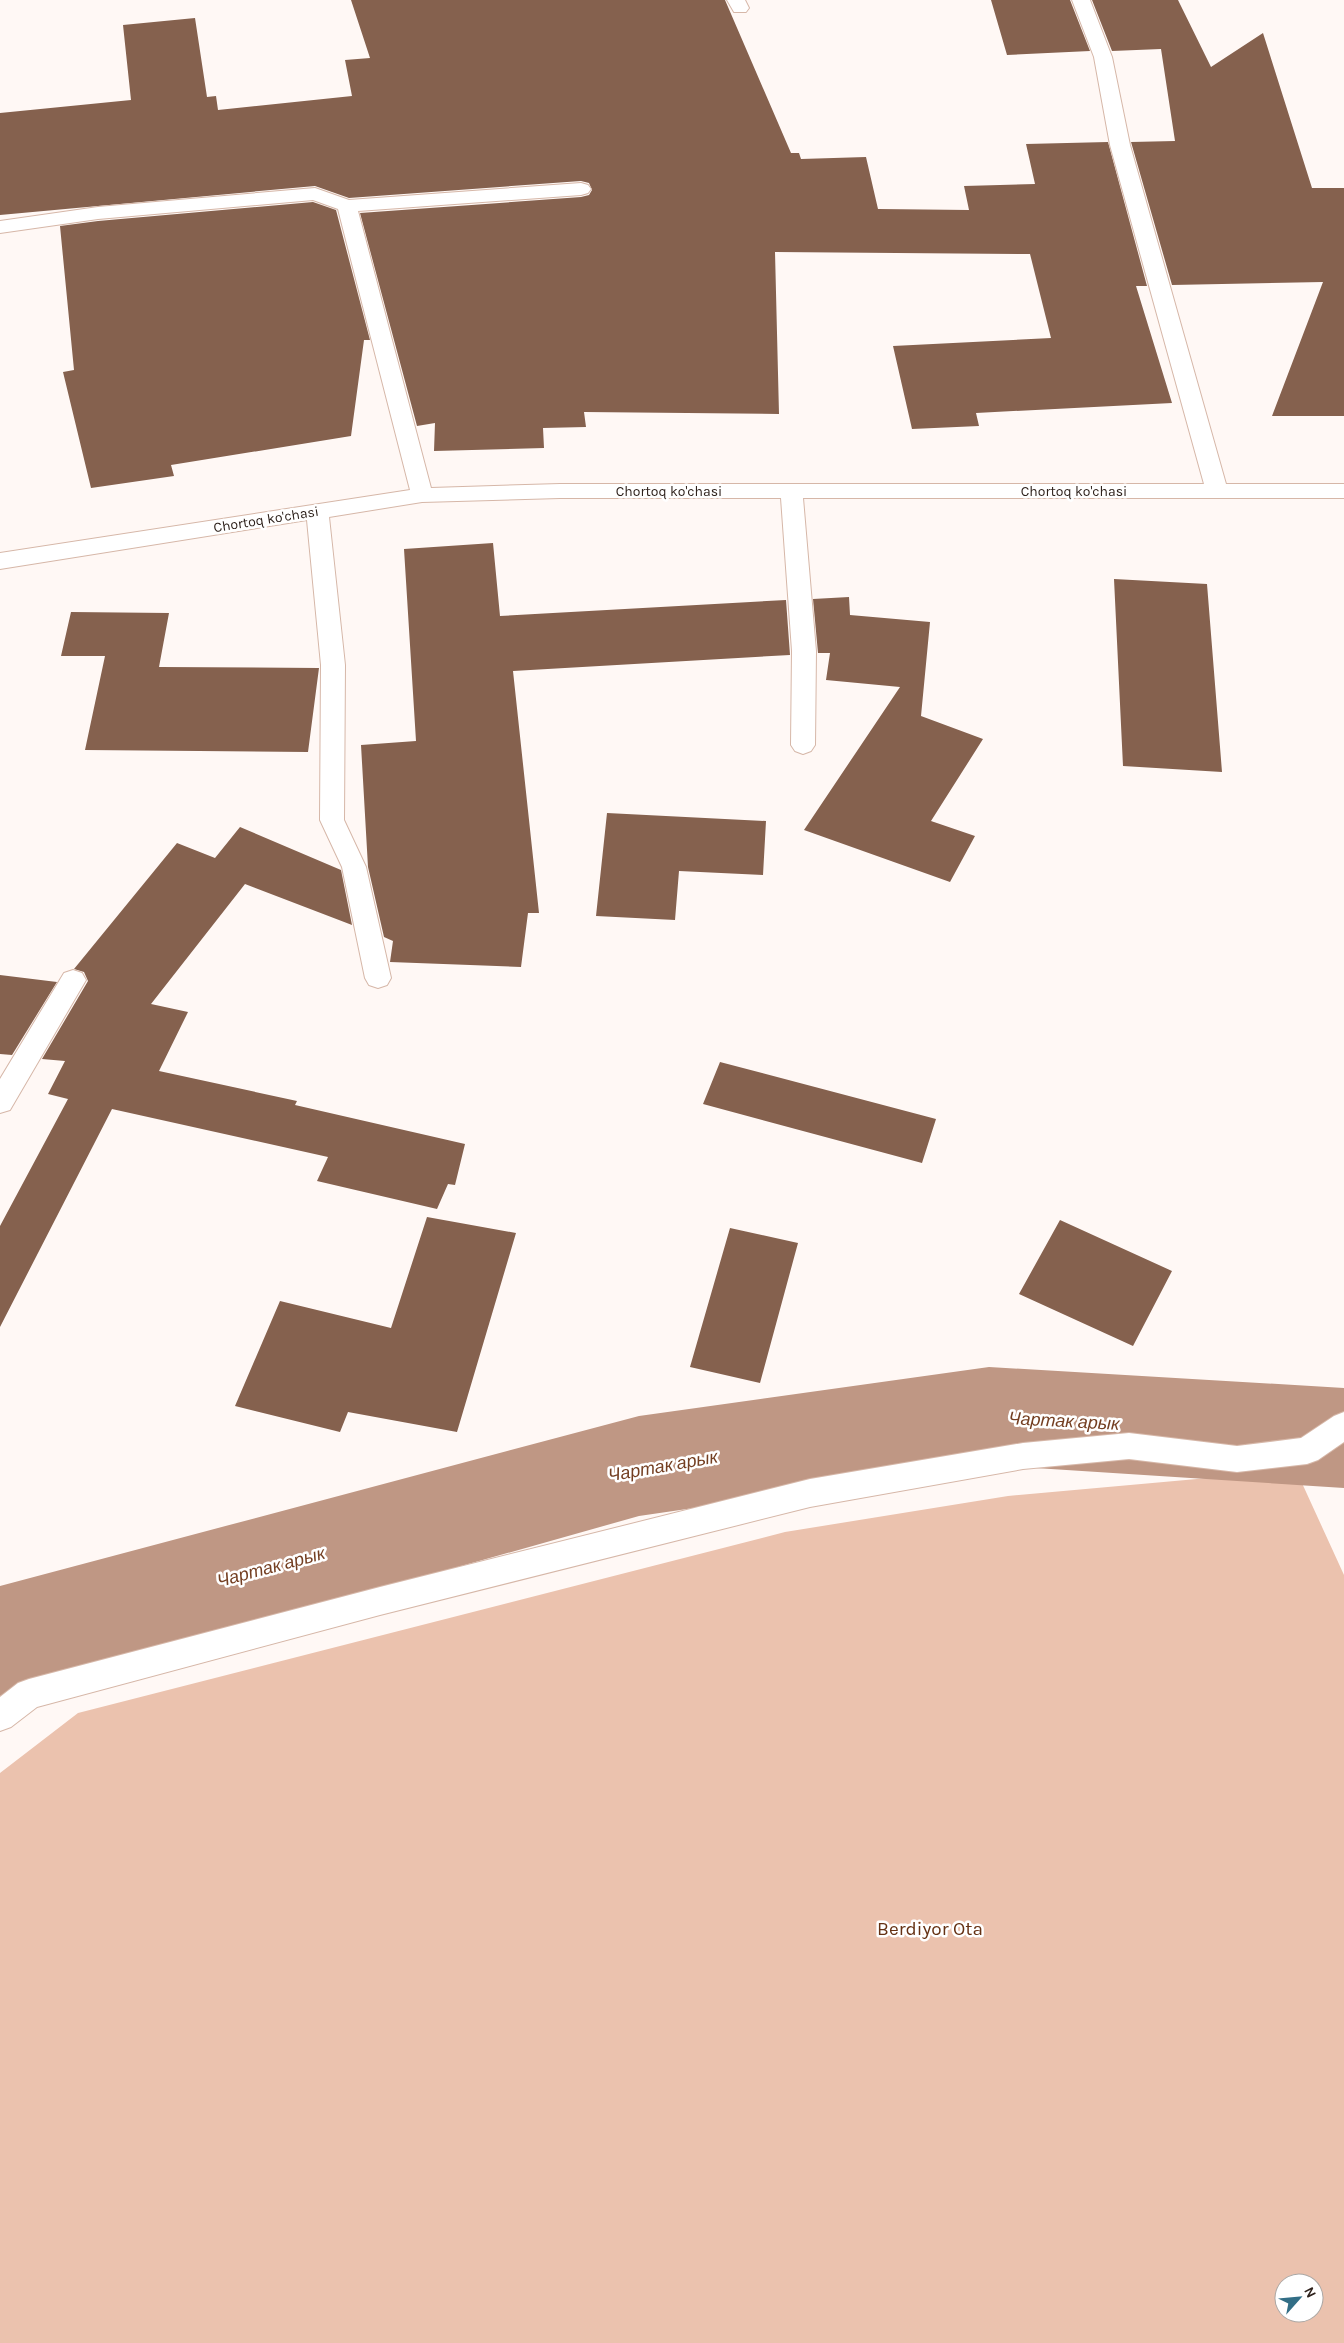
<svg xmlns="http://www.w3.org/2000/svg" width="1344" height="2343" font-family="Karla,sans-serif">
  <rect width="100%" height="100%" fill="#fff8f5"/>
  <path fill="#ebc2ae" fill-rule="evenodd" d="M 1296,1470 L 1344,1575 L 1344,2343 L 0,2343 L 0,1773 L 78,1713 L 785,1532 L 1008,1496 ZM 1284,2283 L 1314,2283 L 1314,2313 L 1284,2313 Z"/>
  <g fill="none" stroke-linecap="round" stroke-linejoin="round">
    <path fill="#bf9784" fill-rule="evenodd" d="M 989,1367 L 1344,1388 L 1344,1488 L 989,1465 L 639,1516 L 0,1696 L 0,1586 L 639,1416 Z"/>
  </g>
  <path fill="#85614e" d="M 351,0 L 725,0 L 791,153 L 799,153 L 801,159 L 866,157 L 878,209 L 969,210 L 964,186 L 1035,184 L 1026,144 L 1108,142 L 1147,286 L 1136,286 L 1172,403 L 976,413 L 979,426 L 912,429 L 893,346 L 1051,338 L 1030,254 L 775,252 L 779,414 L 584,412 L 586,427 L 543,428 L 544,448 L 434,451 L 435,423 L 417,426 L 360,213 L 581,197 L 589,195 L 592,190 L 589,183 L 581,181 L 349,198 L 315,186 L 0,215 L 0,113 L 131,100 L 123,25 L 195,18 L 207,97 L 216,96 L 218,110 L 352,96 L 345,60 L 370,58 Z
    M 991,0 L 1070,0 L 1090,51 L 1007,55 Z
    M 1092,0 L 1178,0 L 1211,67 L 1263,33 L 1312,188 L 1344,188 L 1344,416 L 1272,416 L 1323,282 L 1172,285 L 1131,142 L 1175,141 L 1161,49 L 1112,51 Z
    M 313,202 L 336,210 L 370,340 L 364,340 L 351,436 L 171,465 L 174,476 L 91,488 L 63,372 L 74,370 L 60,226 L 98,221 Z
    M 493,543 L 500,616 L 786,600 L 790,655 L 513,671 L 539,913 L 528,913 L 521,967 L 390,962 L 393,941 L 384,937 L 368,867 L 361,745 L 416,741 L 404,549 Z
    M 1114,579 L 1207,584 L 1222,772 L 1123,766 Z
    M 849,597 L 850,615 L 930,622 L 921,716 L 983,739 L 931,821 L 975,836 L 950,882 L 804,830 L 900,687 L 826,680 L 830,653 L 818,653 L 813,599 Z
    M 71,612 L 169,613 L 159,667 L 319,668 L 308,752 L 85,750 L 105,656 L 61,656 Z
    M 607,813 L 766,821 L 763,875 L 679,871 L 675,920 L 596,916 Z
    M 240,827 L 341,870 L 352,925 L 245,884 L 151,1004 L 188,1012 L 159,1071 L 297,1101 L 295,1105 L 465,1144 L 455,1185 L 448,1184 L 437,1209 L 317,1181 L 328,1157 L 112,1109 L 0,1327 L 0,1226 L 68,1099 L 48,1094 L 65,1061 L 42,1059 L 88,981 L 84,972 L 74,969 L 177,843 L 215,858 Z
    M 0,975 L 57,982 L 12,1055 L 0,1054 Z
    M 720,1062 L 936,1119 L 922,1163 L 703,1104 Z
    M 427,1217 L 516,1233 L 457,1432 L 348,1412 L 340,1432 L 235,1406 L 280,1301 L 391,1328 Z
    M 1060,1220 L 1172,1271 L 1133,1346 L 1019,1294 Z
    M 730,1228 L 798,1243 L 760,1383 L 690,1367 Z"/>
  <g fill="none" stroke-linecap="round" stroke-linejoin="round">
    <defs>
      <path id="minor" d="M 727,0 L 745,0 L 749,8 L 746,12 L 734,12 Z
        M 1072,0 L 1090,0 L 1112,57 L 1130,145 L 1226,484 L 1344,484 L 1344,498 L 803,498 L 816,651 L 815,745 L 811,751 L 803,754 L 795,751 L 791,745 L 792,651 L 781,498 L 560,498 L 422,502 L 329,517 L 345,665 L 344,820 L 366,867 L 391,978 L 387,985 L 378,988 L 369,985 L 365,978 L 342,867 L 320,820 L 321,665 L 307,520 L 0,569 L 0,553 L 410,490 L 338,209 L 313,200 L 98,219 L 0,233 L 0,221 L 98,207 L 315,188 L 349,200 L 581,183 L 588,185 L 591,189 L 588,193 L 581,195 L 358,211 L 431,488 L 560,484 L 1204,484 L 1110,145 L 1094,57 Z
        M 73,970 L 82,973 L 86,980 L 10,1110 L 0,1113 L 0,1079 L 64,973 Z
        M 1344,1412 L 1344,1442 L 1318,1460 L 1307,1464 L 1237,1472 L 1129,1459 L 1023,1469 L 810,1507 L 380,1615 L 37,1707 L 11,1727 L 0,1731 L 0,1697 L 18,1683 L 29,1679 L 380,1587 L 810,1479 L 1023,1443 L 1129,1433 L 1237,1446 L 1301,1438 L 1334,1416 Z"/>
    </defs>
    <use href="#minor" stroke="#d6b7a8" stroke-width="2"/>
    <use href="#minor" fill="#fff" fill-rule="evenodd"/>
  </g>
  <g text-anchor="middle" stroke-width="5" stroke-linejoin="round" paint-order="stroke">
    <g font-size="14" fill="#2e221c" stroke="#fff">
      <text x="669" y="496">Chortoq ko'chasi</text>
      <text x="1074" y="496">Chortoq ko'chasi</text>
      <text transform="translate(266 519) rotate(-9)" y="5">Chortoq ko'chasi</text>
    </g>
    <g font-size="18" font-style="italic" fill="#743f22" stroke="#fff">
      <text transform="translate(1064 1421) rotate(3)" y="6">Чартак арык</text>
      <text transform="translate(663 1466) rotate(-10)" y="6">Чартак арык</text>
      <text transform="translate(271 1567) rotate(-15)" y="6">Чартак арык</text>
    </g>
    <g font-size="19" fill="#653113" stroke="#fff">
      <text x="930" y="1935">Berdiyor Ota</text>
    </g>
  </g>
  <g transform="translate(1299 2298) rotate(63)"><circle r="24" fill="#ffffff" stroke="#aba7a4"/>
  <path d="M0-4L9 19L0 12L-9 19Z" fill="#326e86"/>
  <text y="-8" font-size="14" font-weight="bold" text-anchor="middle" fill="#2e221c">N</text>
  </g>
</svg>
